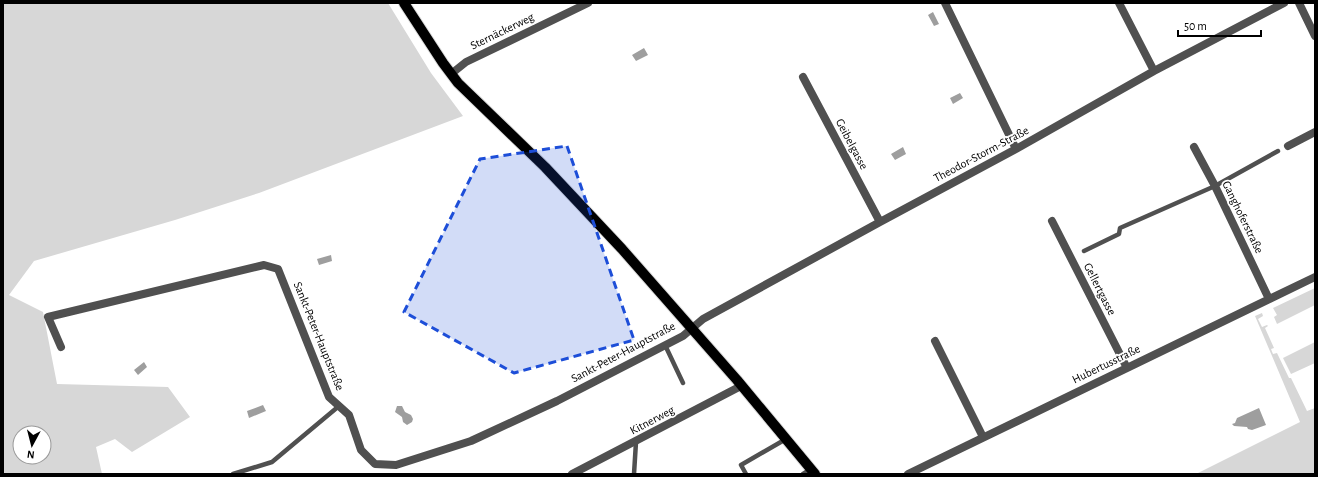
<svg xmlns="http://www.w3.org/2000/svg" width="1318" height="477" font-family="'Alegreya Sans',sans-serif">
  <rect width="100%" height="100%" fill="#fff"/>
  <path fill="#d7d7d7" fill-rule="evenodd" d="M 3,3 L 388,3 L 431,73 L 463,116 L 259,193 L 175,220 L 34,261 L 9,295 L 43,312 L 57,384 L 168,387 L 190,417 L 132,452 L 115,439 L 96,447 L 102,474 L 3,474 ZM 20,433 L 44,433 L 44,457 L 20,457 Z
    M 1315,288 L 1315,305 L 1277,324 L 1274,317 L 1277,315 L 1273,308 Z
    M 1262,313 L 1263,316 L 1258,319 L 1262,327 L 1267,325 L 1268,326 L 1265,328 L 1274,348 L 1271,349 L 1273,354 L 1277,353 L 1289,378 L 1291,378 L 1307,411 L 1315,408 L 1315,474 L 1196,474 L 1300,422 L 1255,316 Z
    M 1315,342 L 1315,363 L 1291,374 L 1283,358 Z"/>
  <path fill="#9e9e9e" d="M 933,12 L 939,24 L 934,26 L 928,15 Z
    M 644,48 L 648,55 L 636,61 L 632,55 Z
    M 960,93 L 963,98 L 953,104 L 950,98 Z
    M 903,147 L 906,154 L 895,160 L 891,154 Z
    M 331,255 L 332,261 L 319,265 L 317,259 Z
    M 144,362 L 147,367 L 138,375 L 134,370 Z
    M 263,405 L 266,411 L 249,418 L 247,411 Z
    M 397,406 L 402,406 L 405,412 L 411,415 L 413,419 L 412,422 L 407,425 L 403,422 L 402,417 L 395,412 Z
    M 1259,408 L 1266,425 L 1252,430 L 1248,429 L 1247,427 L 1234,426 L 1232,424 L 1235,423 L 1237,418 Z"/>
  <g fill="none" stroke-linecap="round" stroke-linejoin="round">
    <defs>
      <path id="primary" d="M 404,3 L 443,63 L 458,83 L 545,167 L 622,249 L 737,380 L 815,474"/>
    </defs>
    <use href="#primary" stroke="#dbdbdb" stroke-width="12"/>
    <path stroke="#505050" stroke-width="4.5" d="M 1084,251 L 1119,234 L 1120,228 L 1215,186 L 1278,151
      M 665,345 L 683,383
      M 233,474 L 272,462 L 339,406
      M 634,474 L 636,442
      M 746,474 L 741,465 L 786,439
      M 803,474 L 811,469"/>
    <path stroke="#505050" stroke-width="8" d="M 945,3 L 1016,149
      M 1119,3 L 1154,71
      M 1299,3 L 1315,36
      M 451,74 L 466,62 L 588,3
      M 803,77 L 880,222
      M 1288,146 L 1315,132
      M 1194,147 L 1215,186 L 1269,299
      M 1052,221 L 1127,368
      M 935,341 L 983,437
      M 61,347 L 48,317 L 264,265 L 278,269 L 329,397 L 349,415 L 361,450 L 375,464 L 396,465 L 471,441 L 557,401 L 683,336 L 703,319 L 880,222 L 1016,149 L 1154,71 L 1284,3
      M 572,474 L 741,386
      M 908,474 L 1315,277"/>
    <use href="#primary" stroke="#000" stroke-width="10"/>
  </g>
  <path fill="#1d4ed8" fill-opacity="0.2" stroke="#1d4ed8" stroke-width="3" stroke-dasharray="8 5" stroke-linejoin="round" d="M 567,146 L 634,340 L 514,373 L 404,312 L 480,159 Z"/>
  <g text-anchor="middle" stroke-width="3.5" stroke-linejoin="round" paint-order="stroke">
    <g font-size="12" fill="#000" stroke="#fff">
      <text transform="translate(502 31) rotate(-26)" y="4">Sternäckerweg</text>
      <text transform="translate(852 144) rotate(62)" y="4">Geibelgasse</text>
      <text transform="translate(981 154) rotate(-28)" y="4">Theodor-Storm-Straße</text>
      <text transform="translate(1243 217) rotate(64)" y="4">Ganghoferstraße</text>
      <text transform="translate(1100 289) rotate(63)" y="4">Gellertgasse</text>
      <text transform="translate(319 336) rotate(68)" y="4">Sankt-Peter-Hauptstraße</text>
      <text transform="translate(623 352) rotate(-28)" y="4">Sankt-Peter-Hauptstraße</text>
      <text transform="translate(1106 364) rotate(-26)" y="4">Hubertusstraße</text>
      <text transform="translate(652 420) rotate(-28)" y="4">Kitnerweg</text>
    </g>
  </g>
  <rect width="1318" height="477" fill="none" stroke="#000000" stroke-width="8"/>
  <g transform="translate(32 445) rotate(187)"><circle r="19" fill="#ffffff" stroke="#999999"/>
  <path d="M0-3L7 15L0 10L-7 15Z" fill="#000000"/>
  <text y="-6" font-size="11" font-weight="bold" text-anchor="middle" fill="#000000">N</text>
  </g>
  <path d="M1178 30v6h83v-6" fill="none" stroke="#000000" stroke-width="2"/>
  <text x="1184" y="30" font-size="12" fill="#000000" stroke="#ffffff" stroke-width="3" paint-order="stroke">50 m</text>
</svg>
